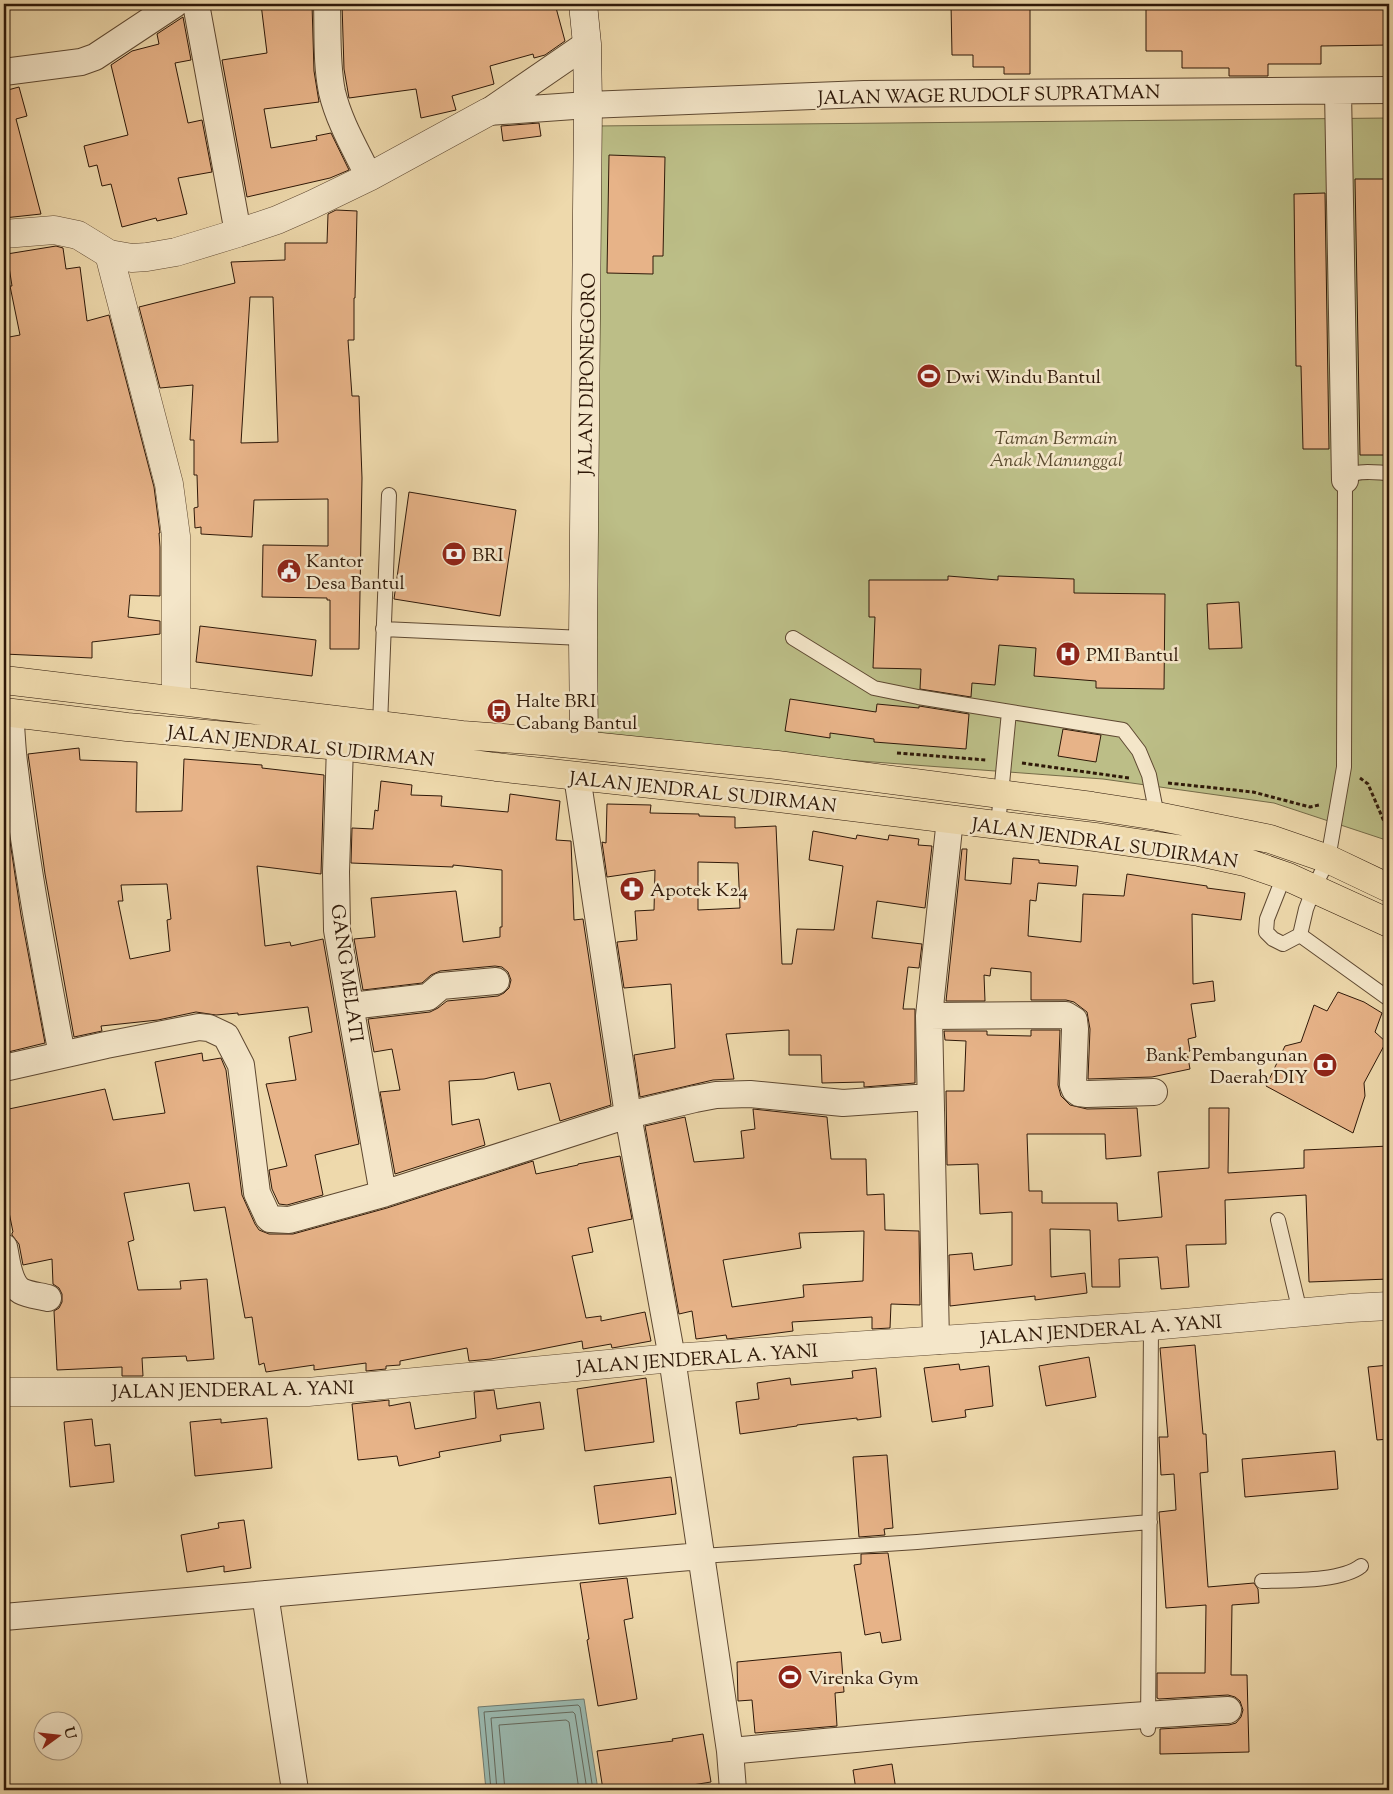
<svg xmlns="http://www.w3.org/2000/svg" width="1393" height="1794" font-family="'Sorts Mill Goudy',serif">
  <rect width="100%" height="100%" fill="#eed9ac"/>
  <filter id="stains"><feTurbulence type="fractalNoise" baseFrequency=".004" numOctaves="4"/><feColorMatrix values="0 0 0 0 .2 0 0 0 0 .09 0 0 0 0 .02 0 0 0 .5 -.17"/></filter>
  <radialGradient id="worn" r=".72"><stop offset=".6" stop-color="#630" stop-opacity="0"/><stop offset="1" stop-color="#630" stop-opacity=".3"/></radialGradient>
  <path fill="#bcbe87" stroke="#756b48" d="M 1389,118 L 1389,841 L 1274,803 L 1103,779 L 590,741 L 595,126 Z"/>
  <path fill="#9ab9b0" stroke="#6f796d" d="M 584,1699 L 598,1790 L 486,1790 L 478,1707 Z"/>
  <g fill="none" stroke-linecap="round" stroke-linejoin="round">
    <path stroke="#64685c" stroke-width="1" d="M 491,1790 L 484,1712 L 578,1705 L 580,1707 L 593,1790
      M 497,1790 L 491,1718 L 573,1712 L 575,1714 L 587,1790
      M 505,1790 L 499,1725 L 566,1720 L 569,1722 L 579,1790"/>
  </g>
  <path fill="#e7b388" stroke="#2e1808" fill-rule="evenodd" d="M 261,4 L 312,4 L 314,71 L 319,102 L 264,109 L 271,148 L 317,140 L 316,136 L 331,133 L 349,170 L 330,178 L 247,197 L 222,60 L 267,53 Z
    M 342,4 L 555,4 L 565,41 L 545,55 L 534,58 L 533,54 L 490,66 L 494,84 L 452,96 L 456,110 L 421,118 L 416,89 L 349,98 L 344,69 Z
    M 951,4 L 1030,4 L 1030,74 L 1004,74 L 1004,67 L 973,67 L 973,55 L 952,55 Z
    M 1228,4 L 1389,4 L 1389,45 L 1321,46 L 1321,64 L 1268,64 L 1268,76 L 1229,76 L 1229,68 L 1182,68 L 1182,51 L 1146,51 L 1146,6 L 1228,5 Z
    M 183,17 L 191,60 L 175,63 L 188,123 L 202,120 L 212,172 L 178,178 L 187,214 L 157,221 L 156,218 L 122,227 L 111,184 L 102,186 L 97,165 L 89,167 L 84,146 L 128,135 L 111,65 L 132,51 L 159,44 L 157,34 Z
    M 19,87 L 27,116 L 16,119 L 41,214 L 4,218 L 4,91 Z
    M 539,123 L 541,136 L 503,141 L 501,126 Z
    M 609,155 L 665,157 L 663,256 L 653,256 L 653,274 L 607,273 Z
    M 1355,179 L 1389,179 L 1389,455 L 1360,455 Z
    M 1325,193 L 1329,449 L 1303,449 L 1301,366 L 1296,366 L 1294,194 Z
    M 336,210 L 357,211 L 355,298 L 354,298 L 354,340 L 348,340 L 352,396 L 359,396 L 362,478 L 359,649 L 330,649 L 330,600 L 327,600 L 327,598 L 262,597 L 263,545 L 328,546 L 328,499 L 254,500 L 252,537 L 201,534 L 201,527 L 195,528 L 194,508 L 198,507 L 197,475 L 194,475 L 194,440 L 190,440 L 193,385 L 160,388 L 139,307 L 235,283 L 231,262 L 285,260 L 285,243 L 327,243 L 328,214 ZM 250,297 L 273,297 L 278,442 L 241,443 Z
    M 56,246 L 63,248 L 66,269 L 80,267 L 87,321 L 109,315 L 154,487 L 160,533 L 159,533 L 160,547 L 160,596 L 130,595 L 128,617 L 160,621 L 160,634 L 92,642 L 92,658 L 4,654 L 4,338 L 20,335 L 10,286 L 12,286 L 7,254 Z
    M 409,492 L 516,510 L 500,616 L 394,599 Z
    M 948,576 L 998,580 L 998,576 L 1074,579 L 1074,593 L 1165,594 L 1164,689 L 1096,688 L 1096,681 L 1034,676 L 1036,648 L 999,645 L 995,685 L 972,683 L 971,697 L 920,689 L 921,669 L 873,668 L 875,617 L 869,617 L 869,580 L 948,580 Z
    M 1239,602 L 1242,648 L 1209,649 L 1207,604 Z
    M 200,626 L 316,640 L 312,676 L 196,662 Z
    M 790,699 L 876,712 L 877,704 L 919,708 L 919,706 L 969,714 L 966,749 L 874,742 L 874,739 L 830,733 L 830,738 L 785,731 Z
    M 1063,729 L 1101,735 L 1096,762 L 1058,756 Z
    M 79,748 L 80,760 L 137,762 L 136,812 L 182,811 L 184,759 L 262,765 L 262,768 L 324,775 L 321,874 L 257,866 L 265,946 L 290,942 L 291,946 L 323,939 L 359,1144 L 315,1155 L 323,1195 L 287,1205 L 279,1204 L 272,1189 L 269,1170 L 287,1166 L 266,1084 L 296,1080 L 289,1037 L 312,1032 L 308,1007 L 238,1015 L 238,1013 L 216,1015 L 196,1012 L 158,1020 L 101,1026 L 102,1031 L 74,1037 L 45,874 L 28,754 ZM 167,884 L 171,919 L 167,920 L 170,951 L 130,959 L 118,901 L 123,901 L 121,885 Z
    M 381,781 L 412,785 L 411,795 L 442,796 L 441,806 L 508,812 L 510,794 L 560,801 L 556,840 L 571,841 L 574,920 L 583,919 L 611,1105 L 560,1121 L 550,1083 L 518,1090 L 514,1072 L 484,1079 L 449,1081 L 452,1125 L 479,1119 L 485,1145 L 395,1174 L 380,1092 L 400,1090 L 392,1049 L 374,1052 L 368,1019 L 430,1012 L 438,1008 L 447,1001 L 498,996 L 504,993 L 509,988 L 511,980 L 508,972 L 502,967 L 495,966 L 440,971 L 431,975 L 422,983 L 363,990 L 354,939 L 375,937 L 371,898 L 456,891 L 463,942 L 500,937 L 500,927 L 502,927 L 502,870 L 453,865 L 453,867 L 351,863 L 352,828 L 373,829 L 375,810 L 378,811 Z
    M 4,801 L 21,915 L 45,1043 L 4,1053 Z
    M 607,804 L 651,805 L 650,813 L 699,814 L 699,816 L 735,817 L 735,828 L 776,826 L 782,964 L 792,964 L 797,929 L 834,930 L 843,866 L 809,860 L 813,831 L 856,839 L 857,835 L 888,840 L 889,835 L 919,839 L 918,845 L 932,846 L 925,908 L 877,901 L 872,938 L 922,944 L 919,968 L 908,967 L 903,1009 L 915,1009 L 915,1083 L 864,1087 L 864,1082 L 822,1083 L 821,1055 L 789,1055 L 789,1030 L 726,1034 L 734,1079 L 713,1080 L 640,1097 L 634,1055 L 675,1048 L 671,984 L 624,988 L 617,942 L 637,940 L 635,911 L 654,910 L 655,870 L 607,877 L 602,842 L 606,843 ZM 698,862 L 738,863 L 740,908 L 698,910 Z
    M 962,849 L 967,849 L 965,880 L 1011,884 L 1013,858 L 1039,860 L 1039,863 L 1078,866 L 1076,886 L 1038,883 L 1036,901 L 1030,900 L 1028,936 L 1081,942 L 1083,894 L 1124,896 L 1127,874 L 1207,886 L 1207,888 L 1245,893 L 1241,920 L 1192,914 L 1193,984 L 1213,981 L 1215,1001 L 1191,1004 L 1196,1037 L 1188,1039 L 1190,1051 L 1187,1052 L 1190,1069 L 1152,1077 L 1088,1079 L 1090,1029 L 1087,1012 L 1074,1002 L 1066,1000 L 1031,1000 L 1031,972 L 991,968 L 990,976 L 984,975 L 985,1001 L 946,1001 Z
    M 1338,992 L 1364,1002 L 1382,1013 L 1375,1032 L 1386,1042 L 1364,1083 L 1365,1096 L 1353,1133 L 1266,1086 L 1285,1046 L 1301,1042 L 1314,1005 L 1327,1011 Z
    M 1031,1030 L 1060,1030 L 1058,1085 L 1061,1096 L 1070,1105 L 1087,1109 L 1137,1108 L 1141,1156 L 1106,1159 L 1105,1134 L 1027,1134 L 1029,1191 L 1042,1191 L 1042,1203 L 1117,1203 L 1118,1221 L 1162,1217 L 1158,1172 L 1209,1168 L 1209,1108 L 1229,1108 L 1228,1173 L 1304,1168 L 1304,1150 L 1389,1146 L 1389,1279 L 1309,1282 L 1306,1195 L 1225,1200 L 1226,1244 L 1186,1245 L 1189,1287 L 1161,1289 L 1158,1257 L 1119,1259 L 1120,1287 L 1092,1287 L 1090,1230 L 1050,1229 L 1051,1277 L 1085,1273 L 1087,1293 L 1035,1300 L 1035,1296 L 950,1306 L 949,1255 L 972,1253 L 974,1270 L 1012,1265 L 1012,1212 L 980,1214 L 978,1164 L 947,1165 L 946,1091 L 964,1091 L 966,1041 L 945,1040 L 944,1031 L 987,1031 L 987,1035 L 1031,1036 Z
    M 202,1053 L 203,1061 L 221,1058 L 226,1070 L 242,1195 L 255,1224 L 259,1230 L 269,1234 L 293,1234 L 387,1208 L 533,1161 L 536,1174 L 578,1165 L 578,1164 L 620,1156 L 632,1219 L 588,1228 L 593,1252 L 572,1256 L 586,1318 L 601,1316 L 601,1321 L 645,1312 L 651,1341 L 618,1347 L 612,1348 L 611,1344 L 583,1349 L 582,1341 L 491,1359 L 469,1361 L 467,1348 L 400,1361 L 400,1365 L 386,1366 L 386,1369 L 366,1371 L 366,1363 L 314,1370 L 314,1365 L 266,1372 L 264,1363 L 259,1365 L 252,1317 L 245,1318 L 225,1207 L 194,1211 L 189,1183 L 124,1193 L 134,1240 L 128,1242 L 138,1290 L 181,1289 L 180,1281 L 207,1279 L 214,1359 L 187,1361 L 186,1356 L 142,1358 L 143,1376 L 122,1376 L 122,1367 L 57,1370 L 54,1311 L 59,1308 L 62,1302 L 62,1294 L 59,1288 L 53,1284 L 52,1259 L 23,1265 L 19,1244 L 12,1235 L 12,1233 L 13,1232 L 4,1187 L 4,1110 L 105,1089 L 113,1120 L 165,1113 L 155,1062 Z
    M 753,1109 L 827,1117 L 831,1159 L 866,1159 L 867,1195 L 884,1194 L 885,1230 L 919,1231 L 920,1305 L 891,1304 L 890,1328 L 872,1329 L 872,1317 L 792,1322 L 793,1331 L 770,1334 L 727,1339 L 726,1335 L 696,1339 L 692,1311 L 679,1314 L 645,1126 L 685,1117 L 694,1162 L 744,1158 L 741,1131 L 755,1129 ZM 864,1231 L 863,1281 L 803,1285 L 804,1297 L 732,1307 L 723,1260 L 801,1248 L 799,1233 Z
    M 1195,1345 L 1203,1434 L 1206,1434 L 1208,1472 L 1200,1473 L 1208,1587 L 1254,1583 L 1258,1589 L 1259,1603 L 1232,1605 L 1231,1675 L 1247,1675 L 1249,1752 L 1160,1754 L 1160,1729 L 1229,1725 L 1236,1723 L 1241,1717 L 1243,1710 L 1240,1701 L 1235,1697 L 1228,1695 L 1159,1699 L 1157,1698 L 1157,1673 L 1205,1673 L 1206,1605 L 1166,1608 L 1159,1512 L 1176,1510 L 1174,1474 L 1161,1475 L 1159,1437 L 1168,1437 L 1160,1348 Z
    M 1089,1357 L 1096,1397 L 1046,1406 L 1039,1366 Z
    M 959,1364 L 960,1370 L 989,1366 L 993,1406 L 965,1410 L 966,1417 L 932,1422 L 924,1368 Z
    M 1389,1365 L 1389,1439 L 1377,1440 L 1368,1367 Z
    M 876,1368 L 881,1417 L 857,1420 L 857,1418 L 797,1425 L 797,1426 L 740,1434 L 736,1402 L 759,1399 L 757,1383 L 790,1378 L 791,1385 L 853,1378 L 852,1371 Z
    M 646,1378 L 654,1442 L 585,1451 L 577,1389 Z
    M 494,1390 L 497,1409 L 540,1402 L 544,1429 L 500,1435 L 501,1441 L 439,1452 L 440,1457 L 399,1466 L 397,1456 L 358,1460 L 352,1404 L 389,1400 L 389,1406 L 410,1402 L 415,1429 L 476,1418 L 474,1392 Z
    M 267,1418 L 272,1468 L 195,1476 L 190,1422 L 221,1419 L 221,1423 Z
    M 92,1419 L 95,1446 L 110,1444 L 114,1482 L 70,1487 L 64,1422 Z
    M 1335,1451 L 1338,1489 L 1245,1497 L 1242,1459 Z
    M 887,1455 L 893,1528 L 884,1529 L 885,1535 L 859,1537 L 853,1457 Z
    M 671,1477 L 676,1514 L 599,1524 L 594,1486 Z
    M 244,1520 L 251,1568 L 224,1572 L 224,1566 L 187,1572 L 181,1535 L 219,1528 L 218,1523 Z
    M 888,1553 L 901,1640 L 882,1643 L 880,1632 L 865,1635 L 854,1565 L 861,1564 L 861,1554 Z
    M 627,1578 L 633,1618 L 624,1620 L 637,1699 L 598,1706 L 587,1640 L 589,1639 L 580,1583 Z
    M 841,1652 L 844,1692 L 835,1693 L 837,1726 L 755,1733 L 752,1700 L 738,1701 L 737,1662 Z
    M 703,1734 L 711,1782 L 661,1790 L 603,1790 L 597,1751 L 673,1741 L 672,1739 Z
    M 892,1764 L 896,1790 L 856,1790 L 853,1770 Z"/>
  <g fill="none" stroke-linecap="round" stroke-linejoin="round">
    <defs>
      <path id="service" d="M 383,629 L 583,638
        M 793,638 L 874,688 L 918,697 L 1123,730 L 1139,751 L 1149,775 L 1157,816
        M 380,725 L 389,495
        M 998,825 L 1009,712
        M 1284,876 L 1267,919 L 1266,932 L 1273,939 L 1283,944 L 1300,935 L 1306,909 L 1314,888 L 1328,859 L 1344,767 L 1345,480 C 1353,468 1377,473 1389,473
        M 1300,935 L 1389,999
        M 1278,1220 L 1300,1312
        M 701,1556 L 917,1542 L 1150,1522
        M 1262,1581 C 1288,1580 1341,1582 1361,1566
        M 1148,1729 L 1151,1326"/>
      <path id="minor" d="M 196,4 L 238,233
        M 327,4 C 328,33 326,63 332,92 C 339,122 356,150 369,177
        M 4,72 L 81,62 L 95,57 L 175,4
        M 1338,91 L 1345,480
        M 488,112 L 588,105 L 864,94 L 1389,90
        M 488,112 L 587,44
        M 10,713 C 12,732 12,751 15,770 C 26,865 44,960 62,1055
        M 337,724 L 340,746 L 336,872 L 337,930 L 383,1194
        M 577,776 L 628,1115 L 672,1358 L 730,1751 L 733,1790
        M 351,1006 L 428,997 L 441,986 L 496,981
        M 929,1016 L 1066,1015 L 1074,1020 L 1075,1029 L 1073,1085 L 1075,1090 L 1079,1093 L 1087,1094 L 1154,1092
        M 4,1068 L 106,1045 L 199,1027 L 209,1028 L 226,1036 L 241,1065 L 257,1193 L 268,1217 L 270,1219 L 289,1220 L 383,1194 L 628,1115 L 695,1099 L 716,1095 L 750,1094 L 843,1103 L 930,1097
        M 4,1247 C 7,1260 8,1283 21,1291 C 28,1295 41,1296 48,1298
        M 936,1341 L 929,1016 L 950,819
        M 265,1594 L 295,1790
        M 4,1617 L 701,1556
        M 730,1751 C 896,1735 1062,1719 1228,1710"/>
      <path id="tertiary" d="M 4,234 L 54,230 L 78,235 L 109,254 L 132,258 L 147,257 L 176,252 L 238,233 L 277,220 L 311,205 L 369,177 L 488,112
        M 109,254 L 169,484 L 176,536 L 176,700
        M 4,1392 L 308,1392 L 672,1358 L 1151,1326 L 1351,1308 L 1389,1306"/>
      <path id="secondary" d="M 583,4 L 587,44 L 588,105 L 583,638 L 584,745"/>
      <path id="primary" d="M 4,680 L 462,735 L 542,741 L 777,765 L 1092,806 L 1157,816 L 1270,839 L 1328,859 L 1389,888
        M 4,712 L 127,727 L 340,746 L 496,767 L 779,798 L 1095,837 L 1199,852 L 1245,862 L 1288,877 L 1389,923"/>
    </defs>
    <use href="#service" stroke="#5e4831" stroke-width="16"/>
    <use href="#minor" stroke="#5e4831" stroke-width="28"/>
    <use href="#tertiary" stroke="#5e4831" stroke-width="29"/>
    <use href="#secondary" stroke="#2e1808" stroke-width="29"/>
    <use href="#primary" stroke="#2e1808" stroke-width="29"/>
    <path stroke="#2e1808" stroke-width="3" stroke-dasharray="4 2.5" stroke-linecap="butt" d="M 897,753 L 986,760
      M 1022,763 L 1129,778
      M 1360,778 L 1368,784 L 1389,833
      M 1168,783 L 1253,792 L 1310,807 L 1319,805"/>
    <use href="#service" stroke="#f4e6c9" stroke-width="14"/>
    <use href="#minor" stroke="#f4e6c9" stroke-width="26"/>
    <use href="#tertiary" stroke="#f4e6c9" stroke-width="28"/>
    <use href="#secondary" stroke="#f4e6c9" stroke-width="28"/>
    <use href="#primary" stroke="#eed9ac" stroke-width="28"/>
  </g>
  <defs>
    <symbol id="stadium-disc" viewBox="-11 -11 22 22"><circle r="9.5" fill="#8f2418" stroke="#f4e6c9"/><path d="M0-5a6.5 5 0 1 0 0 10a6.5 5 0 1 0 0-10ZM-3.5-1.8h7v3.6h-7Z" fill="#fff"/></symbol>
    <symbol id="bank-disc" viewBox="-11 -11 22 22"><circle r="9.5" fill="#8f2418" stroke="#f4e6c9"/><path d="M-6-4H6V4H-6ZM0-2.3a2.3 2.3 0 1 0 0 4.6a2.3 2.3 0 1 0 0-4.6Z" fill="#fff"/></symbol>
    <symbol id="civic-disc" viewBox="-11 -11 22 22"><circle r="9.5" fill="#8f2418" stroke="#f4e6c9"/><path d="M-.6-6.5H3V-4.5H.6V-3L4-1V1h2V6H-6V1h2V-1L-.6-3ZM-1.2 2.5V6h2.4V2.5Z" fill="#fff"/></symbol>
    <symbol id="hospital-disc" viewBox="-11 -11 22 22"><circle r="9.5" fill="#8f2418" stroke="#f4e6c9"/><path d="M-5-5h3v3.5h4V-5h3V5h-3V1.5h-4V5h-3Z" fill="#fff"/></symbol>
    <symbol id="bus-disc" viewBox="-11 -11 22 22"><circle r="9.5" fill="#8f2418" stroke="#f4e6c9"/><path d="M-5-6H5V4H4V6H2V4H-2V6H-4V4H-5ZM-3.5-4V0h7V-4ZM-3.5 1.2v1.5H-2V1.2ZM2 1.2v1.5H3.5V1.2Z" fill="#fff"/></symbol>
    <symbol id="pharmacy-disc" viewBox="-11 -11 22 22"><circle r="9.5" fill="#8f2418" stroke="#f4e6c9"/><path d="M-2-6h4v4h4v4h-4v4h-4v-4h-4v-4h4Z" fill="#fff"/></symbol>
  </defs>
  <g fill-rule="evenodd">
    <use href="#stadium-disc" x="915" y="362" width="28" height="28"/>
    <use href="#bank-disc" x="440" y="540" width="28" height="28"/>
    <use href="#civic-disc" x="275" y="557" width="28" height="28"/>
    <use href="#hospital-disc" x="1054" y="640" width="28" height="28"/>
    <use href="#bus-disc" x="485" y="697" width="28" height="28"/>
    <use href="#pharmacy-disc" x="618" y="875" width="28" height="28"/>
    <use href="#bank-disc" x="1311" y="1051" width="28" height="28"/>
    <use href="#stadium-disc" x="776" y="1663" width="28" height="28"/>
  </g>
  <g text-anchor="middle" stroke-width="5" stroke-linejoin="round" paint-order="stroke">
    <g font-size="19" fill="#2e1808" stroke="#f4e6c9">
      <text transform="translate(989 94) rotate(-1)" y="7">JALAN WAGE RUDOLF SUPRATMAN</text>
      <text transform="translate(586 374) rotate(-89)" y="7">JALAN DIPONEGORO</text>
      <text transform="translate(301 745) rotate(6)" y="7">JALAN JENDRAL SUDIRMAN</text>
      <text transform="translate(703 791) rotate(6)" y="7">JALAN JENDRAL SUDIRMAN</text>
      <text transform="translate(1105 842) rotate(8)" y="7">JALAN JENDRAL SUDIRMAN</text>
      <text transform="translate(348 973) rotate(82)" y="7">GANG MELATI</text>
      <text transform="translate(1101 1329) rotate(-4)" y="7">JALAN JENDERAL A. YANI</text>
      <text transform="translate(697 1358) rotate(-4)" y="7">JALAN JENDERAL A. YANI</text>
      <text transform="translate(233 1389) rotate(-1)" y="7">JALAN JENDERAL A. YANI</text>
    </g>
    <g font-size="19" fill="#2e1808" stroke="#f4e6c9" text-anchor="start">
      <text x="946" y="383">Dwi Windu Bantul</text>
      <text x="472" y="561">BRI</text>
      <text x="306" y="567">Kantor<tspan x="306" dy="22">Desa Bantul</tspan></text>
      <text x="1086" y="661">PMI Bantul</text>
      <text x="516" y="707">Halte BRI<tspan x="516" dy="22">Cabang Bantul</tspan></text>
      <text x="650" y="896">Apotek K24</text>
      <text x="1308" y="1061" text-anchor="end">Bank Pembangunan<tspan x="1308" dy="22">Daerah DIY</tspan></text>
      <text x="808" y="1684">Virenka Gym</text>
    </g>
    <g font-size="19" font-style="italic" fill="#594a2e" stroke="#f4e6c9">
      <text x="1056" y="444">Taman Bermain<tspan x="1056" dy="22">Anak Manunggal</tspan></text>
    </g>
  </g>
  <rect width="1393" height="1794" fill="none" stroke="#eed9ac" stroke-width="20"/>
  <rect x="5" y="5" width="1383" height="1784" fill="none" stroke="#2e1808" stroke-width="2.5"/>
  <rect x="10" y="10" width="1373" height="1774" fill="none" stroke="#2e1808"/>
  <g transform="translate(58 1736) rotate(75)"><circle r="24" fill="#f4e6c9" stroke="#a5947c"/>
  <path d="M0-4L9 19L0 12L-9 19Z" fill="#8f2418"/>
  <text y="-8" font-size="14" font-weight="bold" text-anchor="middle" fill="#2e1808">U</text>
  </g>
  <rect width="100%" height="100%" filter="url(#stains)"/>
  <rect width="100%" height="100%" fill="url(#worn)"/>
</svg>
